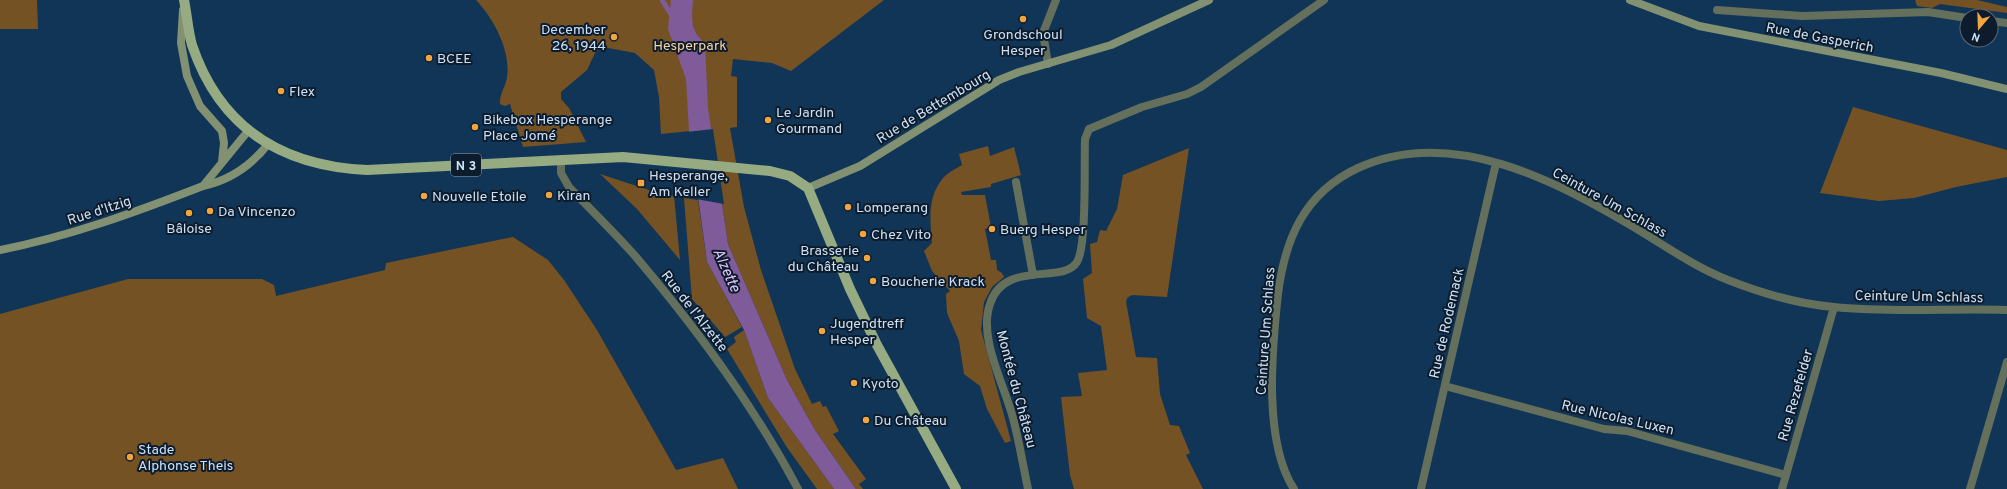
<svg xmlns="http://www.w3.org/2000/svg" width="2007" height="489" font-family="Overpass,sans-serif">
  <rect width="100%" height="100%" fill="#113557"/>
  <path fill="#755224" d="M 0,0 L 37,0 L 38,29 L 0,29 Z
    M 476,0 L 884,0 L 791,71 L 772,63 L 733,59 L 731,76 L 737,77 L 737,127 L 730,128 L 744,207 L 761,270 L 795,369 L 812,404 L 820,401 L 823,407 L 826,406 L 839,431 L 833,434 L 866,479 L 859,484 L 863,489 L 856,489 L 815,430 L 787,380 L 728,244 L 711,129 L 661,134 L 659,97 L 654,70 L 635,53 L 608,48 L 596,51 L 587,70 L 561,92 L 561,99 L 569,108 L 586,142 L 523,147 L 510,104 L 505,106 L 500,104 C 499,95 506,86 507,77 C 511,51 494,19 476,0 Z
    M 1915,0 L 1977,0 L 2007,7 L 2007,13 L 1940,4 L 1932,8 L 1917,6 Z
    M 1853,107 L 2007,150 L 2007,177 L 1956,187 L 1914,198 L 1879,201 L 1820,193 Z
    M 988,146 L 990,156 L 1014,147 L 1021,175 L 991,184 L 991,187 L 961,192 L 962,195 L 985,195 L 991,227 L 985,229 L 991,260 L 996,260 L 997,270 L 1002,273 L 1004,277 L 992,287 L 984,302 L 981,330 L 1011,441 L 1005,443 L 987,409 L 980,386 L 964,374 L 959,341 L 947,313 L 946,294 L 950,291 L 932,271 L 924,251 L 932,243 C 930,220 927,196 944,177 C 949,172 957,168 962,165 L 959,154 Z
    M 1189,148 L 1167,297 L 1132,295 L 1127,298 L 1126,302 L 1136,357 L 1157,358 L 1160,394 L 1170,425 L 1179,426 L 1190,453 L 1186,455 L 1203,489 L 1074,489 L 1070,475 L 1061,397 L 1082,396 L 1078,373 L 1107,370 L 1101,326 L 1087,318 L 1083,279 L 1092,273 L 1090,244 L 1097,242 L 1100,230 L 1106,231 L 1117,209 L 1123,175 Z
    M 600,174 L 661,194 L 674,196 L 680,260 L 637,209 Z
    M 684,198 L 698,200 L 707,262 L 742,327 L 725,337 L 692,299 Z
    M 513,237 L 548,260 L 564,280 L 597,330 L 676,470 L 723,458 L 738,489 L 0,489 L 0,314 L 128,279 L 262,279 L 274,285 L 276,296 L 385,270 L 386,263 Z
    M 744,330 L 768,398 L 834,489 L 817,489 L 786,446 L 727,349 L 736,342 L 734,337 Z"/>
  <path fill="#7f5b99" d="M 671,0 L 693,0 C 692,19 689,30 705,43 L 708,108 L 728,244 L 787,380 L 815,430 L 856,489 L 834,489 L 768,398 L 744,330 L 707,262 L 689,131 L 686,79 L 668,29 Z"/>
  <path fill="#113557" d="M 713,129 L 724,204 L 696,199 L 687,132 Z"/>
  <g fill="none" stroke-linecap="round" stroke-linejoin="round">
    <path stroke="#7f5b99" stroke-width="5" d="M 662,0 L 672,16"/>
    <path stroke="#65705c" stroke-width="8" d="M 1717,10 L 1802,16 L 1928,12 L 1967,18
      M 1991,21 L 2007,23
      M 1048,64 L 1043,33 L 1056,0
      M 561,159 L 561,173 L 569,187 C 591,210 615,233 636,257 C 697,329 754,406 798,489
      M 1016,182 L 1033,275
      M 1445,386 L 1604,429 L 1627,431 L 1786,475
      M 1028,489 C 1023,465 1019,441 1013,418 C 1004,384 978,338 990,304 C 1004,259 1063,285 1077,262 C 1087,246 1084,163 1085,139 L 1089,129 L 1142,107 L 1187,94 L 1201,87 L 1324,0
      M 1294,489 C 1263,442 1272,348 1278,294 C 1285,239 1304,193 1358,168 C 1452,125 1556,181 1637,229 C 1667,247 1695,267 1728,280 C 1761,293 1799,304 1834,307 C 1890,313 1950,308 2007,310
      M 1421,489 L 1496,163
      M 1782,489 L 1834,307
      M 1970,489 L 2007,362"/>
    <path stroke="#819171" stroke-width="8" d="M 1630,0 L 1699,26 L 1941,73 L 2007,89
      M 183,10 L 181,43 L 187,76 L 200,106 L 222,131 L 224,143 L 222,162
      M 203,186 L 248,131
      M 808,188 L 860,166 L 999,80 L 1019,72 L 1111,45 L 1209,0
      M 0,250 C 71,236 136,212 203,186 C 231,180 251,166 268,144"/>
    <path stroke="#96ab82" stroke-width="10" d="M 184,0 C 187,15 188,31 192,45 C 220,128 282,166 367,170 L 623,157 L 770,171 L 790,176 L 808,188 L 850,289 L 877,345 L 956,489"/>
  </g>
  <g fill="#f1a540" stroke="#0d1c2c" stroke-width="1.5">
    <circle cx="1023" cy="19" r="4"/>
    <circle cx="614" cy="37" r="4"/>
    <circle cx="429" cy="58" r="4"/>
    <circle cx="281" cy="91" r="4"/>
    <circle cx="768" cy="120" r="4"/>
    <circle cx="475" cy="127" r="4"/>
    <rect x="637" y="179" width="8" height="8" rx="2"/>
    <circle cx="549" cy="195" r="4"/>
    <circle cx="424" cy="196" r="4"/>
    <circle cx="848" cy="207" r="4"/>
    <circle cx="210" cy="211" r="4"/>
    <circle cx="189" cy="213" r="4"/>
    <circle cx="992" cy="229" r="4"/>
    <circle cx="863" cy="234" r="4"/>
    <circle cx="867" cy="258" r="4"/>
    <circle cx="873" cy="281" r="4"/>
    <circle cx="822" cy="331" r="4"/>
    <circle cx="854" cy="383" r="4"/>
    <circle cx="866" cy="420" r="4"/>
    <circle cx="130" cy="457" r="4"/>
  </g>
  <g text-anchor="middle" stroke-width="4" stroke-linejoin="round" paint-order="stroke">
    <rect fill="#0d1c2c" stroke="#93a5b9" stroke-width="1" x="451" y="154" width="30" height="22" rx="3"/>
    <g font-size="13" font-weight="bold" fill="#cce0f5">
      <text x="466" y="170">N 3</text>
    </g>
    <g font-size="14" fill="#cce0f5" stroke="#0d1c2c" text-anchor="start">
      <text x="606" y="34" text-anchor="end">December<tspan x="606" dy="16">26, 1944</tspan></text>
      <text x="1023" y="39" text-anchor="middle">Grondschoul<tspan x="1023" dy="16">Hesper</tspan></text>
      <text x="437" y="63">BCEE</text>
      <text x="289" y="96">Flex</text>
      <text x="776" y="117">Le Jardin<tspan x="776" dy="16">Gourmand</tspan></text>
      <text x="483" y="124">Bikebox Hesperange<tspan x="483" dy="16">Place Jomé</tspan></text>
      <text x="649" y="180">Hesperange,<tspan x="649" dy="16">Am Keller</tspan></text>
      <text x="557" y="200">Kiran</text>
      <text x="432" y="201">Nouvelle Etoile</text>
      <text x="856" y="212">Lomperang</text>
      <text x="218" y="216">Da Vincenzo</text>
      <text x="189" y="233" text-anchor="middle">Bâloise</text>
      <text x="1000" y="234">Buerg Hesper</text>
      <text x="871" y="239">Chez Vito</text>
      <text x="859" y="255" text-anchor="end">Brasserie<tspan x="859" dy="16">du Château</tspan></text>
      <text x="881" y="286">Boucherie Krack</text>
      <text x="830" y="328">Jugendtreff<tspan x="830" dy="16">Hesper</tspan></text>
      <text x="862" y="388">Kyoto</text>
      <text x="874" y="425">Du Château</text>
      <text x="138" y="454">Stade<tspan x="138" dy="16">Alphonse Theis</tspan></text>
    </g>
    <g font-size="14" fill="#cce0f5" stroke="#0d1c2c">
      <text transform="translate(1820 37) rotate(11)" y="5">Rue de Gasperich</text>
      <text transform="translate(933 106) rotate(-31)" y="5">Rue de Bettembourg</text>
      <text transform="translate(1610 202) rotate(29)" y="5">Ceinture Um Schlass</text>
      <text transform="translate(99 210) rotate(-18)" y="5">Rue d'Itzig</text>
      <text transform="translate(1919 296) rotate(1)" y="5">Ceinture Um Schlass</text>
      <text transform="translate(695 311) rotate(52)" y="5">Rue de l'Alzette</text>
      <text transform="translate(1446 323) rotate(-77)" y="5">Rue de Rodemack</text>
      <text transform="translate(1265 331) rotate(-86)" y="5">Ceinture Um Schlass</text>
      <text transform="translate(1017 389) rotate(75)" y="5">Montée du Château</text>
      <text transform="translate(1795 395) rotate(-74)" y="5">Rue Rezefelder</text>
      <text transform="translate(1618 417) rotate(13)" y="5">Rue Nicolas Luxen</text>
    </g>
    <g font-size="14" fill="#fcd1a0" stroke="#0d1c2c">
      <text x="690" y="50">Hesperpark</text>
    </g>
    <g font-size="15" font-style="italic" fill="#e2c4f9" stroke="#0d1c2c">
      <text transform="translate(727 270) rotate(66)" y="5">Alzette</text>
    </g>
  </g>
  <g transform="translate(1979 28) rotate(199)"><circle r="19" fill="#0d1c2c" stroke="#596a7c"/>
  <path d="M0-3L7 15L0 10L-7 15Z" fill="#f1a540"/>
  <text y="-6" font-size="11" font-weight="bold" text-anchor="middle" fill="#cce0f5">N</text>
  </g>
</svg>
